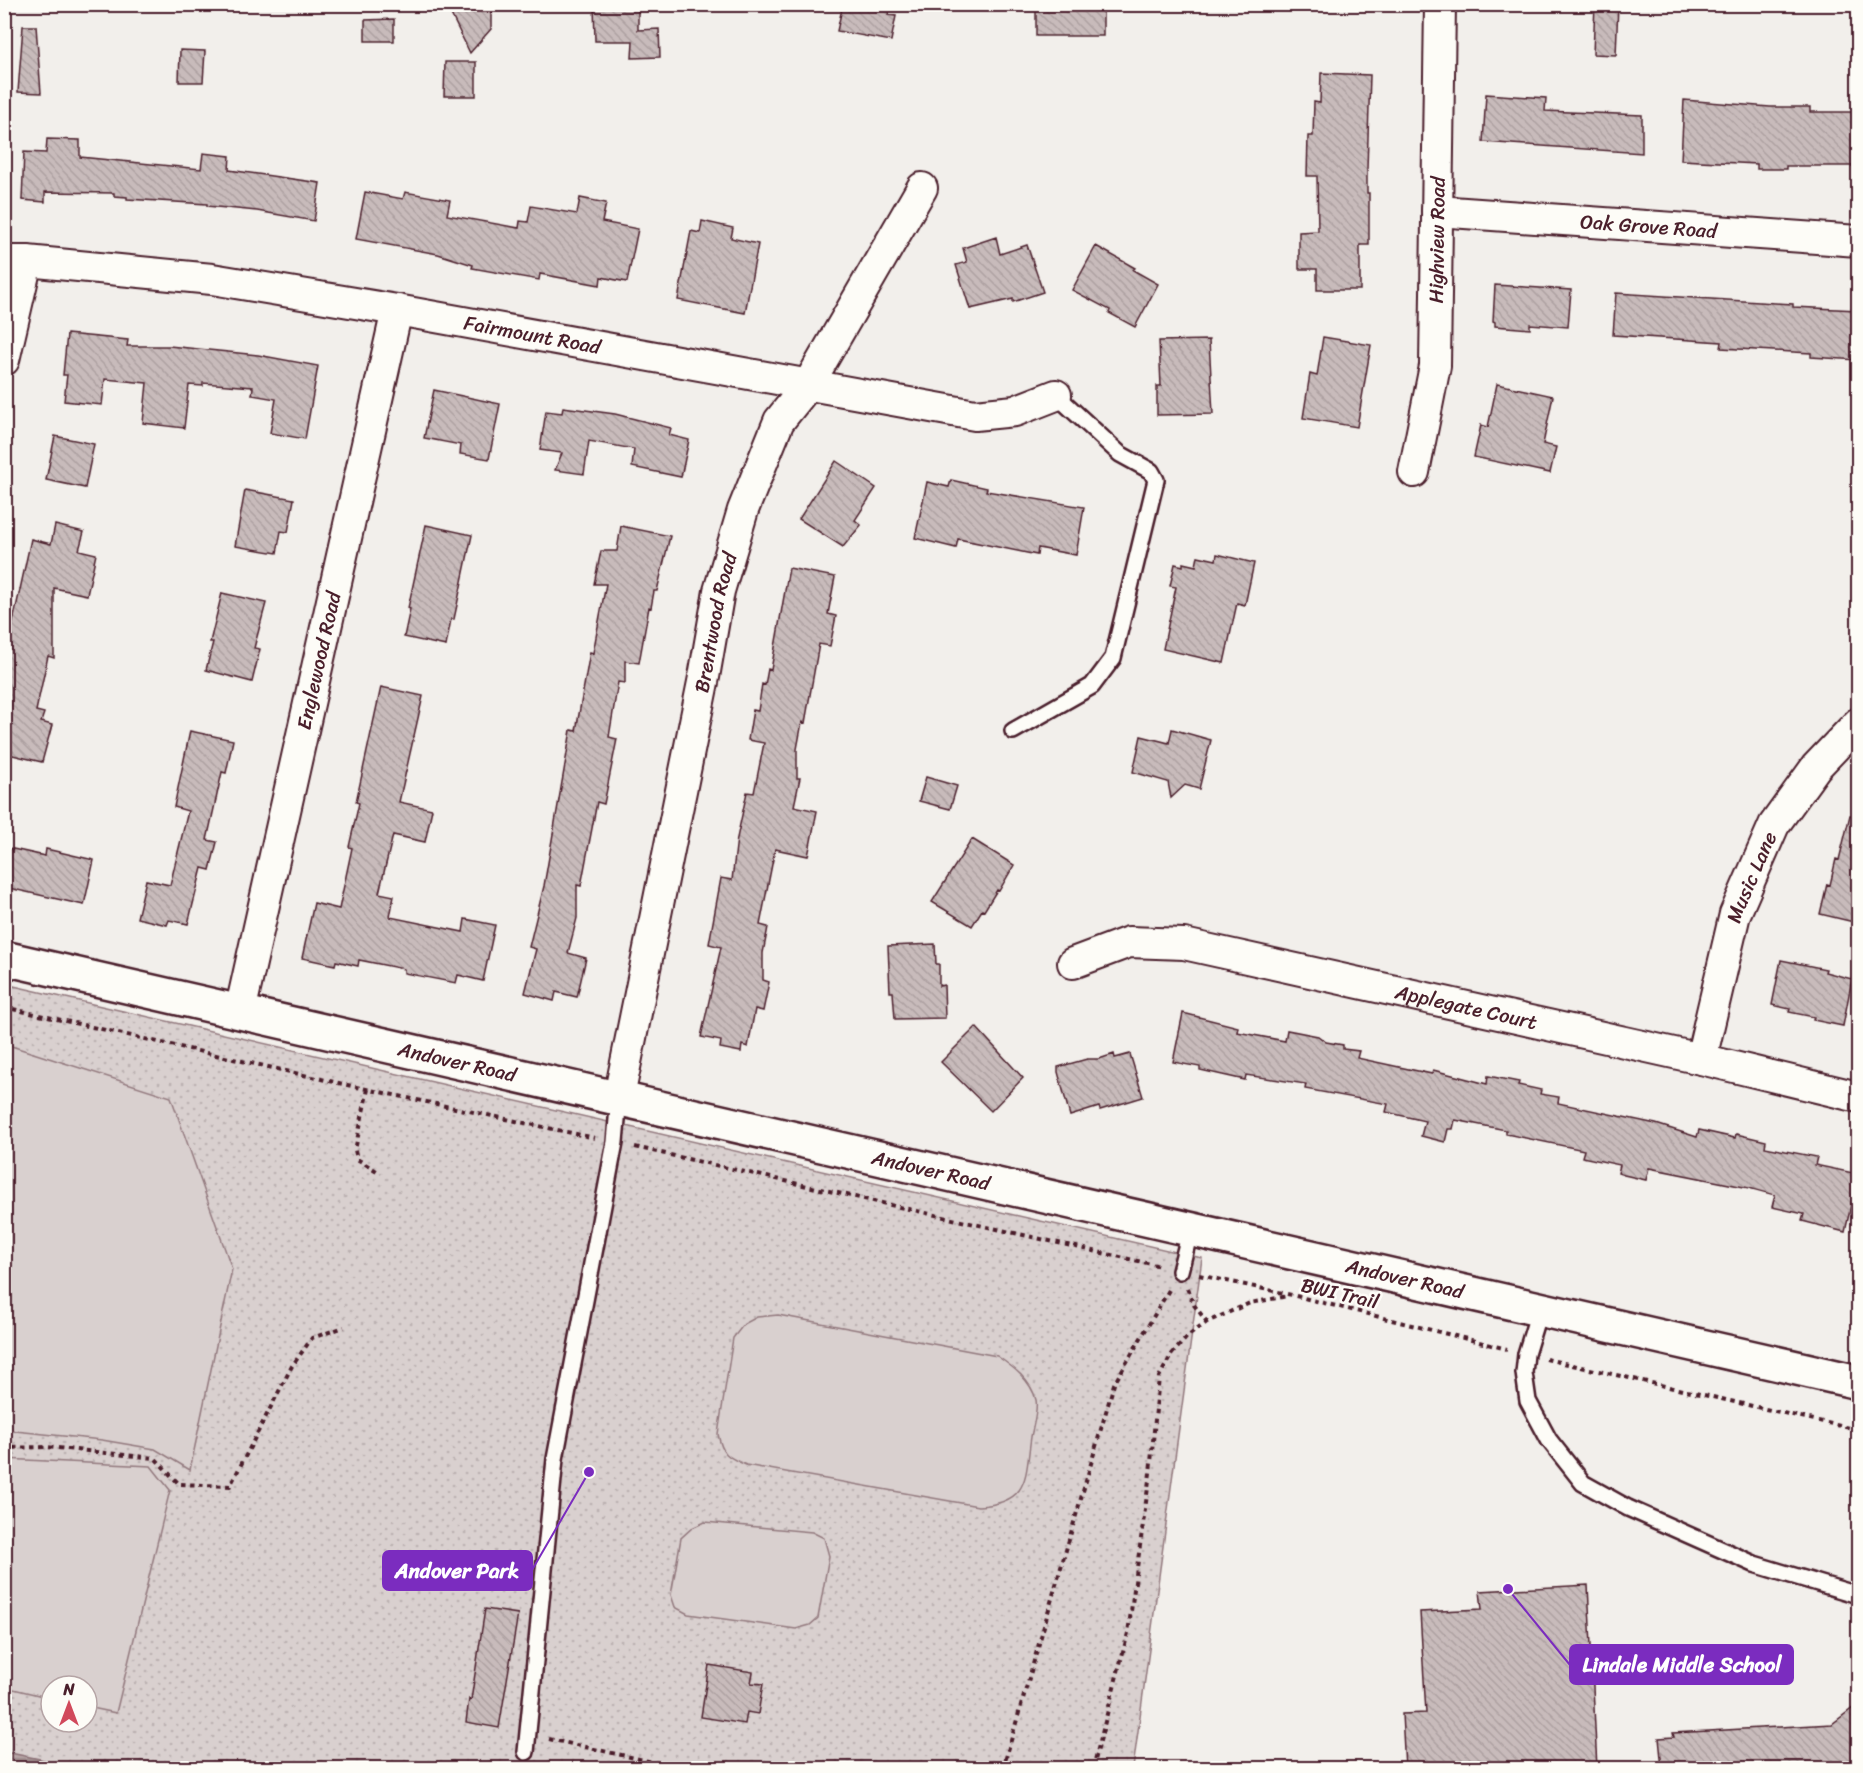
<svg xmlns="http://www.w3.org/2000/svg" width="1863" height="1773" font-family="Sriracha,sans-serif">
  <defs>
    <pattern id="park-dots" width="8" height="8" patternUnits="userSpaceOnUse" patternTransform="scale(1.5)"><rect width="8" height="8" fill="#d9d0cf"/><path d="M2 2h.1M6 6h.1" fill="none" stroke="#bcb2b2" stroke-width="1.8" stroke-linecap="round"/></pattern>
    <pattern id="water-rules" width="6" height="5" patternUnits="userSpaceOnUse" patternTransform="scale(1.5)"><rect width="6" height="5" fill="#b7a5a6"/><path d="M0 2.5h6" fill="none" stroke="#978687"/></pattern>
    <pattern id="building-back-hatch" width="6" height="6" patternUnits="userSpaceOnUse" patternTransform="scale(1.5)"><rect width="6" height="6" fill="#c8bbbb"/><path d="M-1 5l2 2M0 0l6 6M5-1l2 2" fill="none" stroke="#ada0a1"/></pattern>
  </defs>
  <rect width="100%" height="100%" fill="#f2efeb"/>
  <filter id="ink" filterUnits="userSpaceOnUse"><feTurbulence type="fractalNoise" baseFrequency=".0167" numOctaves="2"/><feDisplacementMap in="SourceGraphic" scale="12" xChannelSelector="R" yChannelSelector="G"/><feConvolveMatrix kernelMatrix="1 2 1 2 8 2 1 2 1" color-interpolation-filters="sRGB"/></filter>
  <g filter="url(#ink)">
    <path fill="url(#park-dots)" stroke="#92787d" stroke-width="1.5" fill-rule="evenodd" d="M 5,984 L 1202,1258 L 1133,1768 L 5,1768 ZM 51,1686 L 87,1686 L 87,1722 L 51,1722 Z"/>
    <path fill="#d9d0cf" stroke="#92787d" stroke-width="1.5" d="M 5,1044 L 171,1097 L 232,1269 L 190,1470 L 155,1449 L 102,1440 L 15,1431 L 5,1432 Z
      M 778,1315 L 997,1356 C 1013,1367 1031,1380 1036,1400 C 1038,1410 1033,1426 1031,1437 C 1025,1478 1030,1503 978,1506 L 746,1465 C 727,1457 722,1454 718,1434 L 733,1338 L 744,1324 L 757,1317 Z
      M 4,1459 L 151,1466 L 170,1490 L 116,1713 L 87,1707 L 87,1686 L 51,1686 L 51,1698 L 5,1687 Z
      M 705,1522 L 812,1532 L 824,1538 L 829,1556 L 818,1618 L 810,1625 L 796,1629 L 688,1614 L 675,1607 L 671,1595 L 681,1538 L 692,1528 Z"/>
    <path fill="url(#water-rules)" stroke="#8b6f75" stroke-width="1.5" d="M 5,1752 L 40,1759 L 69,1768 L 5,1768 Z"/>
    <path fill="url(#building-back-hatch)" stroke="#4a1f2b" stroke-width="1.5" d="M 446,4 L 491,4 L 491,29 L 470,53 Z
      M 594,4 L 638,4 L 638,30 L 659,29 L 660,57 L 632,58 L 633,41 L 595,41 Z
      M 843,4 L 890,4 L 888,15 L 896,16 L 891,41 L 837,31 Z
      M 1036,4 L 1103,4 L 1103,36 L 1036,36 Z
      M 1595,4 L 1618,4 L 1616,55 L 1593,54 Z
      M 394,19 L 394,41 L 365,41 L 365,20 Z
      M 23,26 L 36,26 L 41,93 L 18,92 Z
      M 180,50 L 205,51 L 203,82 L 179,82 Z
      M 445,62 L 476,62 L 476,96 L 444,96 Z
      M 1321,73 L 1370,75 L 1367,169 L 1367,193 L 1369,193 L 1369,245 L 1360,245 L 1360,290 L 1317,290 L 1317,269 L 1299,269 L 1299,232 L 1318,231 L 1317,176 L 1307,176 L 1308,136 L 1313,136 L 1314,102 L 1320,103 Z
      M 1486,94 L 1546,98 L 1545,111 L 1642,115 L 1642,153 L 1483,142 Z
      M 1684,100 L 1770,107 L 1810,107 L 1810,112 L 1858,112 L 1858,166 L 1786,166 L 1786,169 L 1757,169 L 1757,164 L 1681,160 Z
      M 47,139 L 80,140 L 80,157 L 201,169 L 203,153 L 230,156 L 229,170 L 320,183 L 314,221 L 257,211 L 207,206 L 207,204 L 127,199 L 127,197 L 114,196 L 114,193 L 45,192 L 45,202 L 22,200 L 24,152 L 46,153 Z
      M 365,192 L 403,199 L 405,192 L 450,200 L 447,215 L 519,228 L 520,221 L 528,222 L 531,206 L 577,214 L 580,198 L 606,203 L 602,222 L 638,229 L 627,282 L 601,277 L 600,285 L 540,274 L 539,280 L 472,268 L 473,265 L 438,254 L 356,239 Z
      M 702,221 L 733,228 L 731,238 L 758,244 L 745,313 L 678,300 L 691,231 L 700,233 Z
      M 996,237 L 1000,254 L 1027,245 L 1043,292 L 1013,302 L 1013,299 L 970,309 L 956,265 L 967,262 L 963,248 Z
      M 1096,246 L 1135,268 L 1133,270 L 1158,284 L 1135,327 L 1109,313 L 1110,310 L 1072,290 Z
      M 1495,285 L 1571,290 L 1568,327 L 1530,324 L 1530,329 L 1495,326 L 1495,322 L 1493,321 Z
      M 1616,293 L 1793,304 L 1793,307 L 1858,310 L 1858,360 L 1811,357 L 1811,353 L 1721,348 L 1722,342 L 1613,335 Z
      M 67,334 L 128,340 L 127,346 L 169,346 L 258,355 L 318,366 L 305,439 L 270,433 L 276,399 L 252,395 L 253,387 L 203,383 L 203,386 L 189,385 L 184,428 L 143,423 L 147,383 L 105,379 L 102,405 L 64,401 L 67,375 L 63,375 Z
      M 1323,337 L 1371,345 L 1357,427 L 1303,418 L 1310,374 L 1317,376 Z
      M 1209,340 L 1213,414 L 1157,415 L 1157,386 L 1161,386 L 1159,341 Z
      M 1497,384 L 1553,396 L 1543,444 L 1556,447 L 1550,473 L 1474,457 L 1481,425 L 1488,427 Z
      M 434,390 L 500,404 L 489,459 L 460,454 L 461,445 L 424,438 Z
      M 563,407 L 615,414 L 671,428 L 669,435 L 689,440 L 681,477 L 632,467 L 634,449 L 589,441 L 584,474 L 555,470 L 562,453 L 540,450 L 546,411 L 562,413 Z
      M 55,436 L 94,444 L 85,488 L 46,480 Z
      M 836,461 L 876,488 L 855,520 L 861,525 L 843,547 L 799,519 Z
      M 951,480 L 987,488 L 986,491 L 1084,507 L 1076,555 L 1038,548 L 1037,555 L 958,539 L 956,548 L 915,538 L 927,482 L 949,487 Z
      M 245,490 L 294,499 L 288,532 L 281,531 L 277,553 L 235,546 Z
      M 55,525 L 84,532 L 79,550 L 96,554 L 87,595 L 54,588 L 54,658 L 48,656 L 36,711 L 44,713 L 41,722 L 52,725 L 42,762 L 4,753 L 4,663 L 31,539 L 51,544 Z
      M 426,525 L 472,535 L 454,619 L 451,619 L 446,646 L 404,637 L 410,609 L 408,608 Z
      M 621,526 L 670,536 L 657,591 L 654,591 L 651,608 L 649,607 L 639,663 L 625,661 L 625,683 L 618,682 L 609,737 L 617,739 L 604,804 L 597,802 L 581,886 L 577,885 L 577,918 L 568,953 L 586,958 L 577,997 L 556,992 L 554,1001 L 525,993 L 536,949 L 529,947 L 544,886 L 571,730 L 576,731 L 590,652 L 593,653 L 606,584 L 594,584 L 601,551 L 617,551 Z
      M 1217,554 L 1254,563 L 1245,605 L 1237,603 L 1224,663 L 1163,649 L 1176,587 L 1170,586 L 1175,564 L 1183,566 L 1183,563 L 1196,566 L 1198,556 L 1216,560 Z
      M 789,568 L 835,577 L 828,614 L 836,616 L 830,646 L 819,644 L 805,723 L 802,722 L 797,749 L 797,778 L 800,778 L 794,806 L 817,811 L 808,856 L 775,849 L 760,925 L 768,927 L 763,953 L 763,980 L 769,982 L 763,1011 L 755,1009 L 748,1047 L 742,1045 L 741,1052 L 720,1048 L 721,1041 L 701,1037 L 721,947 L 709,944 L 721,878 L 732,880 L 737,838 L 747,792 L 754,793 L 764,743 L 748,740 L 753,710 L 758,711 L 762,684 L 765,685 L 768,669 L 771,670 Z
      M 222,593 L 266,603 L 254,648 L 260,649 L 252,682 L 206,670 L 213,642 L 210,642 Z
      M 381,687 L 423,696 L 399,802 L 432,809 L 425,842 L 393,835 L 379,893 L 394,896 L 390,917 L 463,932 L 465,919 L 495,925 L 483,981 L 458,975 L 456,983 L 404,973 L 404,969 L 359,960 L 358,966 L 336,961 L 335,965 L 302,958 L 314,903 L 339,909 L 352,848 L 349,847 L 359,803 L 356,802 Z
      M 1172,729 L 1211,740 L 1199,789 L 1185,785 L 1171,798 L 1168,782 L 1133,772 L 1141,736 L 1169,743 Z
      M 190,731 L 233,740 L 226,773 L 222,772 L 207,840 L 217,842 L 210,870 L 202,868 L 188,924 L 169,920 L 167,925 L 137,918 L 146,880 L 170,885 L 188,811 L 174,807 Z
      M 926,777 L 957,786 L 950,809 L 919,801 Z
      M 1850,815 L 1858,816 L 1858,923 L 1820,914 L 1827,884 L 1830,885 L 1836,859 L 1839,860 Z
      M 972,839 L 1014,865 L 999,891 L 997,890 L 984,911 L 982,910 L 972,926 L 932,902 Z
      M 4,847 L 45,856 L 46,849 L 94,860 L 84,905 L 4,887 Z
      M 935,944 L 936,964 L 939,964 L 939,986 L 944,985 L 945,1018 L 895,1019 L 893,992 L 890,992 L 888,946 Z
      M 1781,960 L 1826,969 L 1825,972 L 1852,979 L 1843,1026 L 1813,1020 L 1814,1017 L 1789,1012 L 1790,1009 L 1772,1005 Z
      M 1183,1013 L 1238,1027 L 1237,1032 L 1285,1041 L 1287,1030 L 1318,1036 L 1326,1042 L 1343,1045 L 1343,1049 L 1359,1051 L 1357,1058 L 1432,1074 L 1433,1070 L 1487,1084 L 1488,1076 L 1519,1082 L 1518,1085 L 1541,1090 L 1540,1094 L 1559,1097 L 1558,1103 L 1656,1124 L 1697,1137 L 1699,1130 L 1735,1138 L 1736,1134 L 1766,1141 L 1765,1147 L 1817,1157 L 1815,1165 L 1858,1174 L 1845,1232 L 1802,1221 L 1804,1214 L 1772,1207 L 1775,1195 L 1749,1188 L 1649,1168 L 1646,1180 L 1624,1175 L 1618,1173 L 1620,1165 L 1582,1157 L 1584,1150 L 1506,1134 L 1506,1130 L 1455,1120 L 1453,1129 L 1448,1129 L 1445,1142 L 1421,1136 L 1425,1121 L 1386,1112 L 1388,1104 L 1305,1089 L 1306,1084 L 1246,1075 L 1245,1080 L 1200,1070 L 1200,1067 L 1173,1062 Z
      M 976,1027 L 1023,1078 L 991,1111 L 941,1062 Z
      M 1114,1054 L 1115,1058 L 1130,1054 L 1143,1097 L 1100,1110 L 1099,1107 L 1070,1116 L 1058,1072 L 1058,1067 L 1087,1059 L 1099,1059 Z
      M 1588,1585 L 1597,1768 L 1405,1768 L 1402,1714 L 1426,1713 L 1420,1612 L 1482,1609 L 1480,1591 Z
      M 485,1609 L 518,1614 L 499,1728 L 466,1722 L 469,1699 L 471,1700 Z
      M 709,1665 L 753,1672 L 751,1683 L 763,1684 L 758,1714 L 747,1712 L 745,1724 L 701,1717 Z
      M 1858,1704 L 1858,1768 L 1662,1768 L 1659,1738 L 1674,1737 L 1673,1733 L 1832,1724 Z"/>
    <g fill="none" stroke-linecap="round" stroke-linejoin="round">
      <defs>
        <path id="lane" d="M 1013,731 L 1092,686 L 1113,658 L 1156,480 L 1151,471 L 1120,454 L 1056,395
          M 1180,1271 L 1191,1228
          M 1540,1308 L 1526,1354 L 1524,1373 L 1528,1401 L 1549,1440 L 1583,1483 L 1628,1508 L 1754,1564 L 1858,1595
          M 526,1752 L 555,1459 L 615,1142 L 619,1097"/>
        <g id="street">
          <path id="s1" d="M 1437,211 L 1858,241"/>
          <path id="s2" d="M 4,261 L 27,261 L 212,279 L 397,310 L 975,415 L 1015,411 L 1056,395"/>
          <path d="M 4,360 L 27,261"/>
          <path id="s3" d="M 1414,472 L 1435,366 L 1440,4"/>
          <path id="s4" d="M 1073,963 L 1129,942 L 1184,944 L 1701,1059 L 1858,1097"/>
          <path id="s5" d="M 240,1012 L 397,310"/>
          <path id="s6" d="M 1701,1059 L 1735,914 L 1774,825 L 1816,767 L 1858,723"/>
          <path id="s7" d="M 619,1097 L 704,677 L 719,591 L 743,510 L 779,421 L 808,385 L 922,188"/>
        </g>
        <g id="secondary">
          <path id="s8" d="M 4,958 L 1858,1382"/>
        </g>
      </defs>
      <use href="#lane" stroke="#4a1f2b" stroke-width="20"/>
      <use href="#street" stroke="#4a1f2b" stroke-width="34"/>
      <use href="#secondary" stroke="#4a1f2b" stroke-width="38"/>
      <path stroke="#4a1f2b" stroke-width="4" stroke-dasharray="4.5 4.5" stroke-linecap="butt" d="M 4,1007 L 352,1086 L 595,1138
        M 368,1089 L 355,1150 L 357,1159 L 380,1173
        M 635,1147 L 1160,1266
        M 1199,1275 L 1292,1295 L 1507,1349
        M 1187,1288 L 1194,1305 L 1207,1322
        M 1546,1359 L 1858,1430
        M 4,1448 L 47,1447 L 155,1458 L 179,1484 L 230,1486 L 292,1366 L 312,1338 L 344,1327
        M 549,1739 L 680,1768
        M 1003,1768 L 1114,1384 L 1169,1290
        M 1093,1768 L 1128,1633 L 1150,1473 L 1159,1377 L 1172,1354 L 1187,1337 L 1207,1322 L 1250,1303 L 1288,1296"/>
      <use href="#lane" stroke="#fdfcf7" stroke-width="15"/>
      <use href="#street" stroke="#fdfcf7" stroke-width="30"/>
      <use href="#secondary" stroke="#fdfcf7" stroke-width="33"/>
    </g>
  </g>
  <g text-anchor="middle" stroke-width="5" stroke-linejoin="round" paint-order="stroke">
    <g font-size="20" fill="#4a1f2b" stroke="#fdfcf7">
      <text dy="7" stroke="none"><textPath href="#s1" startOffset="212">Oak Grove Road</textPath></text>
      <text dy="7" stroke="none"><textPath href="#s3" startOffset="234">Highview Road</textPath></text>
      <text dy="7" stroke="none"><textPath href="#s2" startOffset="534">Fairmount Road</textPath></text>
      <text dy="7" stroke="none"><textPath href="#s7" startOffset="484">Brentwood Road</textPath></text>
      <text dy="7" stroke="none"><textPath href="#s5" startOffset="360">Englewood Road</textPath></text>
      <text dy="7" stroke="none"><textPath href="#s6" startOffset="189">Music Lane</textPath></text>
      <text dy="7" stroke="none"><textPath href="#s4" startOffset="404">Applegate Court</textPath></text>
      <text dy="7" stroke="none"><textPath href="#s8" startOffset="465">Andover Road</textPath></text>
      <text dy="7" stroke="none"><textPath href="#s8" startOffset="951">Andover Road</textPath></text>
      <text dy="7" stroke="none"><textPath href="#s8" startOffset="1437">Andover Road</textPath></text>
      <text transform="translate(1340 1293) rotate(13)" y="7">BWI Trail</text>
    </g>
  </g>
  <path fill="none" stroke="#7b2cbf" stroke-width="2" d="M589 1472L532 1570M1508 1589L1570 1665"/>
  <g fill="#7b2cbf" stroke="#fdfcf7" stroke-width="2">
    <circle cx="589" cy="1472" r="6"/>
    <circle cx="1508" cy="1589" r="6"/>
  </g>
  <g fill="#7b2cbf" stroke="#7b2cbf" stroke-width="2">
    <rect x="383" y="1551" width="149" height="39" rx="6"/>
    <rect x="1570" y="1645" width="223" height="39" rx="6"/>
  </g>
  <g font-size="21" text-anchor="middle" font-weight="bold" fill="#fff">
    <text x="457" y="1578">Andover Park</text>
    <text x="1682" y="1672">Lindale Middle School</text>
  </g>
  <rect width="1863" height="1773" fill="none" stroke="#fdfcf7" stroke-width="24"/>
  <rect x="12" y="12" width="1839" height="1749" fill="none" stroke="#4a1f2b" stroke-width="2" filter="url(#ink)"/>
  <g transform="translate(69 1704)"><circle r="28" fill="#fdfcf7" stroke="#b5a4a5" stroke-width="1.5"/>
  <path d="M0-4.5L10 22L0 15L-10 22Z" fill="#d1495b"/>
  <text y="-9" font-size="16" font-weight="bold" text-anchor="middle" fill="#4a1f2b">N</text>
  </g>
</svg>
